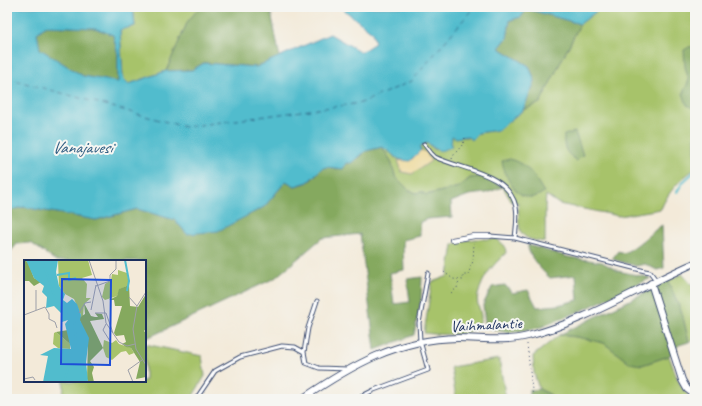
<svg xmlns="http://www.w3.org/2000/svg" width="702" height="406" font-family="Caveat,sans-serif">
  <rect width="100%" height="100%" fill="#f6f6f2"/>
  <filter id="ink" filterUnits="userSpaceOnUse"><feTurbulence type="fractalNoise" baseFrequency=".025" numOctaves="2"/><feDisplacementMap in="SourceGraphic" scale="8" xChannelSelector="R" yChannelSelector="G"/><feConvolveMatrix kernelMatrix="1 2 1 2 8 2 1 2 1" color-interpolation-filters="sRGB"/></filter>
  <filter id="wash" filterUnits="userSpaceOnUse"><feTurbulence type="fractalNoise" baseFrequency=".012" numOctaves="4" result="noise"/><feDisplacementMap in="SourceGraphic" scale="16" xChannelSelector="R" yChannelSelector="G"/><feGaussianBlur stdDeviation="0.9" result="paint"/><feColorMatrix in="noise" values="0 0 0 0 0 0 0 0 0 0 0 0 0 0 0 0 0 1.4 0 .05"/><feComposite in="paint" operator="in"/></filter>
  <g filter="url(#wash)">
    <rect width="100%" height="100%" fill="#f3ead9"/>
    <path fill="#a7c36a" stroke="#617964" d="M 133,7 L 200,7 L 188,21 L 166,71 L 129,84 L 123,78 L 120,29 L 135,26 Z
      M 602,7 L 695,7 L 695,169 C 680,179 668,192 661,209 L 619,216 L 559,204 L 546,195 C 544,211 546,226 545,242 C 514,239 520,229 518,203 L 511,201 L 503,187 L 481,177 L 470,178 L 459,187 L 426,195 L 422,192 L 416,193 L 409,190 L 395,176 L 391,161 L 382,147 L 391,152 L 395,158 L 427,143 L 435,150 L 451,142 L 452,136 L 473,138 L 478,133 L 498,130 L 523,110 L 540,103 L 580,24 Z
      M 476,239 L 497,239 L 505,246 L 506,253 C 492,266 483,276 478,295 C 475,303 482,311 481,319 C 479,338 438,335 424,333 L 432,282 L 448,276 L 453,245 L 461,241 Z
      M 682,274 L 691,284 L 695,285 L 695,339 L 689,342 L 682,313 L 668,281 Z
      M 559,335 L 577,337 L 604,343 L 629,362 L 642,365 L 669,356 C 675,372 679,389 693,399 L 552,399 L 551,395 L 539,389 L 534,373 L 533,356 Z
      M 145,344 L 202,356 L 205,376 L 191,399 L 63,399 L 64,381 L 145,381 Z
      M 499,359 L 506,399 L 456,399 L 451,367 Z"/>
    <path fill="#85a95e" stroke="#506c5e" d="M 200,7 L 270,7 L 280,58 L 256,67 L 204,63 L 192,70 L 166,71 L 188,21 Z
      M 527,9 L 580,24 L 540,103 L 523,110 L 535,81 L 529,66 L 499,48 L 507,38 L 510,20 L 521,17 Z
      M 46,26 L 95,28 L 113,35 L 118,54 L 118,83 L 83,76 L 39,49 L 37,33 Z
      M 691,46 L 695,54 L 695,109 L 687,105 L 683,93 L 689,80 L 685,67 L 684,50 Z
      M 575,132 L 583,155 L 577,161 C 566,153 563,149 564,135 Z
      M 382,147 L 391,161 L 395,176 L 409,190 L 416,193 L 422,192 L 426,195 L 459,187 L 470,178 L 481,177 L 503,187 L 486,193 L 469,195 L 451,202 L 452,217 L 427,219 L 420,222 L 420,236 L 403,240 L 404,270 L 390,273 L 394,304 L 410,302 L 407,279 L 422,277 L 421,300 L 414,335 L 375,350 L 360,234 L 322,238 L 275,278 L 145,339 L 145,261 L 56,261 L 31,243 L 17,244 L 7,256 L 7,211 L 23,207 L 96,220 L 137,209 L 175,220 L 187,234 L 264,207 L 286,181 L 295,186 C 299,185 305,184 308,182 C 320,175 319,161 337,169 L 360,157 L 366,151 Z
      M 510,159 C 530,166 533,175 544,192 C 522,209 505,181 502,161 Z
      M 662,225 L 664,268 L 657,270 L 645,264 L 636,266 L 612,259 L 618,251 L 624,253 C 638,246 649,234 662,225 Z
      M 528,245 L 568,257 L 602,262 L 618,271 L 651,278 L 585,309 L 539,328 L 509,333 L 492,329 L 485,325 L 483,305 L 492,287 L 505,285 L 512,293 L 528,290 L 537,307 L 558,305 L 578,300 L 576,275 L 550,278 C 542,271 527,255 528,245 Z
      M 668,281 L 682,313 L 689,342 L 679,345 L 669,356 L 642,365 L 629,363 L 604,343 L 577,337 L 559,335 Z
      M 539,389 L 551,395 L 552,399 L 529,399 L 529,390 Z"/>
    <path fill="#eeda9e" stroke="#84847e" d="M 421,150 L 426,152 L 431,161 L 412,174 L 402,172 L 398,160 C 407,163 415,157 421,150 Z"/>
    <path fill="#51bccd" stroke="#367696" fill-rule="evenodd" d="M 7,7 L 133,7 L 135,26 L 120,30 L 123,78 L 129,84 L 166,71 L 192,70 L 204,63 L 256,67 L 330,34 L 361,52 L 375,43 L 372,32 L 344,10 L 346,7 L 602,7 L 580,24 L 527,9 L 521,17 L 510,20 L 507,38 L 499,48 L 529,66 L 535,81 L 523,110 L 498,130 L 478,133 L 472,140 L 466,136 L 456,138 L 452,136 L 451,147 C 437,153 439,151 427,143 L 419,147 L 421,150 L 410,161 C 393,160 396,155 382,147 L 366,151 L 351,163 L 346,163 L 343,169 L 326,167 L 321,169 L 308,182 L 295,186 L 286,181 L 264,207 L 218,231 L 187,234 L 175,220 L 137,209 L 96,220 L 23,207 L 7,211 ZM 46,26 L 95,28 L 113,35 L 118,54 L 118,82 L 83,76 L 40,49 L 37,33 Z"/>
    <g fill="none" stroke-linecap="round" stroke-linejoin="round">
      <path stroke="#51bccd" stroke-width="2" d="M 695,54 L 694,61 L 695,67
        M 677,192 L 683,182 L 695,171"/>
      <path stroke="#2b597f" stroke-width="1" stroke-dasharray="5 4" stroke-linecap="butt" d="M 7,78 L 185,127 L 361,103 L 412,81 L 474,7"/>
    </g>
  </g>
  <g filter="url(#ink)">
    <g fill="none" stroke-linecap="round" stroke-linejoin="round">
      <defs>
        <path id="service" d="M 424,144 L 431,153 L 435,157 C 462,170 509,173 516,207 C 518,217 516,228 515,238
          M 490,236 L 515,238 L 645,271 L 650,272 L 656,280
          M 304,352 L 308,328 L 317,301
          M 196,399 L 215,371 L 240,357 L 282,346 L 295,347 L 304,352 L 306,363 L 319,368 L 348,369
          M 356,399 L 374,390 L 428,370 L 420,341 L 419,323 L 428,273"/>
        <path id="pedestrian" d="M 452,240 L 474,236 L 490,236"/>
        <path id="minor" d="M 651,283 L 682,380 L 687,389 L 695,395
          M 302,399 C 352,365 397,339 458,338 C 481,338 505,342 528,336 C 587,321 639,287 695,263"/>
      </defs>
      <use href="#service" stroke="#3b4b70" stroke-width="5"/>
      <use href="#pedestrian" stroke="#3b4b70" stroke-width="6"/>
      <use href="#minor" stroke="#3b4b70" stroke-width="8"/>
      <path stroke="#3b4b70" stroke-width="1" stroke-dasharray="1 3" stroke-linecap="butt" d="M 452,159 C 455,150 465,146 465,137
        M 444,272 L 453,279 L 463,280 L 463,275 L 468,275 L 473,261 L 474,243
        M 451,293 L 457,288 L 459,281
        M 527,344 L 533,399"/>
      <use href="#service" stroke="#fff" stroke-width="3"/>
      <use href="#pedestrian" stroke="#fff" stroke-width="4.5"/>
      <use href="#minor" stroke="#fff" stroke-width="6"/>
    </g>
  </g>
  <g text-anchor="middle" stroke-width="4" stroke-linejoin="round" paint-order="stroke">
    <g font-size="16" fill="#1b2f5e" stroke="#f6f6f2">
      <text transform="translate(486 324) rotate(-3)" y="6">Vaihmalantie</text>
    </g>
    <g font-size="17" font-style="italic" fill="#2b597f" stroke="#f6f6f2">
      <text x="82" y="153">Vanajavesi</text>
    </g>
  </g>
  <g transform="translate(24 260)">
    <rect width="122" height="122" fill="#f3ead9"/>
    <path d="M 34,0 L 64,0 L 68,15 L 58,18 L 63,24 L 62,38 L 67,38 L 60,44 L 59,56 L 55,58 L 57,55 L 50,39 L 41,34 L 35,26 ZM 94,10 L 103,13 L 105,25 L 96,29 L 93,36 L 81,40 L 78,37 L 81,24 L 87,20 L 88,14 L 94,15 ZM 32,72 L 46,84 L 46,89 L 34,88 L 29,84 L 30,73 ZM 80,80 L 88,83 L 92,80 L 95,84 L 107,88 L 110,93 L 105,95 L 102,91 L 97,92 L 88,100 L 82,97 L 79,88 Z" fill="#a7c36a"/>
    <path d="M 0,0 L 4,2 L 10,18 L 17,22 L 10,26 L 5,21 L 0,21 ZM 105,25 L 106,46 L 114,47 L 122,34 L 122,69 L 120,71 L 122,73 L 122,117 L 112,119 L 116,102 L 107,88 L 102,87 L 98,84 L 102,82 L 100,75 L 92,76 L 90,73 L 98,46 L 91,46 L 90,40 L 85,40 L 93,36 L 95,29 ZM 60,43 L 67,56 L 71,57 L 74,57 L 71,53 L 78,54 L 80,59 L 66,61 L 79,88 L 66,101 L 70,107 L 68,113 L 70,122 L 64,122 L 63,119 L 64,83 L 55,58 L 61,54 ZM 44,70 L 45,73 L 46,84 L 32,72 Z" fill="#85a95e"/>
    <path d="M 2,0 L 34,0 L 32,12 L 35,26 L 41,34 L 39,40 L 43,43 L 48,39 L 53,44 L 57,55 L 56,60 L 65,78 L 62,102 L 64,122 L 19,122 L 24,96 L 16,95 L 30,88 L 47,89 L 41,64 L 44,60 L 38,62 L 37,53 L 30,46 L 22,48 L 23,37 L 18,32 L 20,26 L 10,18 Z" fill="#51bccd"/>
    <path fill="none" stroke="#51bccd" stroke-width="2" d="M 18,0 L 30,35 L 50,60 L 52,82 L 40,122M 101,0 L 105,21 L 103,31M 33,15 L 45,13 L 45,20 L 52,18"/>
    <path fill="none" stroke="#9d9fa8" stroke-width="1" d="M 65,0 L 79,41 L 82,63 L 95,82 L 103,86 L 111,84M 72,26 L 86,21 L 86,15 L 92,9 L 92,0M 122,32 L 113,46 L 109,69 L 112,89 L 122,105M 105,37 L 113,46M 12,50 L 12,30M 67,50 L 72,25M 55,53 L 61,43 L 67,42M 71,53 L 82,53 L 89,73M 0,55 L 21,47 L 25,54 L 25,59 L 31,62 L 33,68M 82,64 L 79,70 L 86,81M 0,119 L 9,117 L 11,120M 109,122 L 104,110 L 118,100"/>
    <path fill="#1d4ed8" fill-opacity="0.15" stroke="#1d4ed8" stroke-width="2" d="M 38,19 L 87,20 L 86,105 L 37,104 Z"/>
    <rect width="122" height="122" fill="none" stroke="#1b2f5e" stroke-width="2"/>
  </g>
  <rect width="702" height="406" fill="none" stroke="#f6f6f2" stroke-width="24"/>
</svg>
